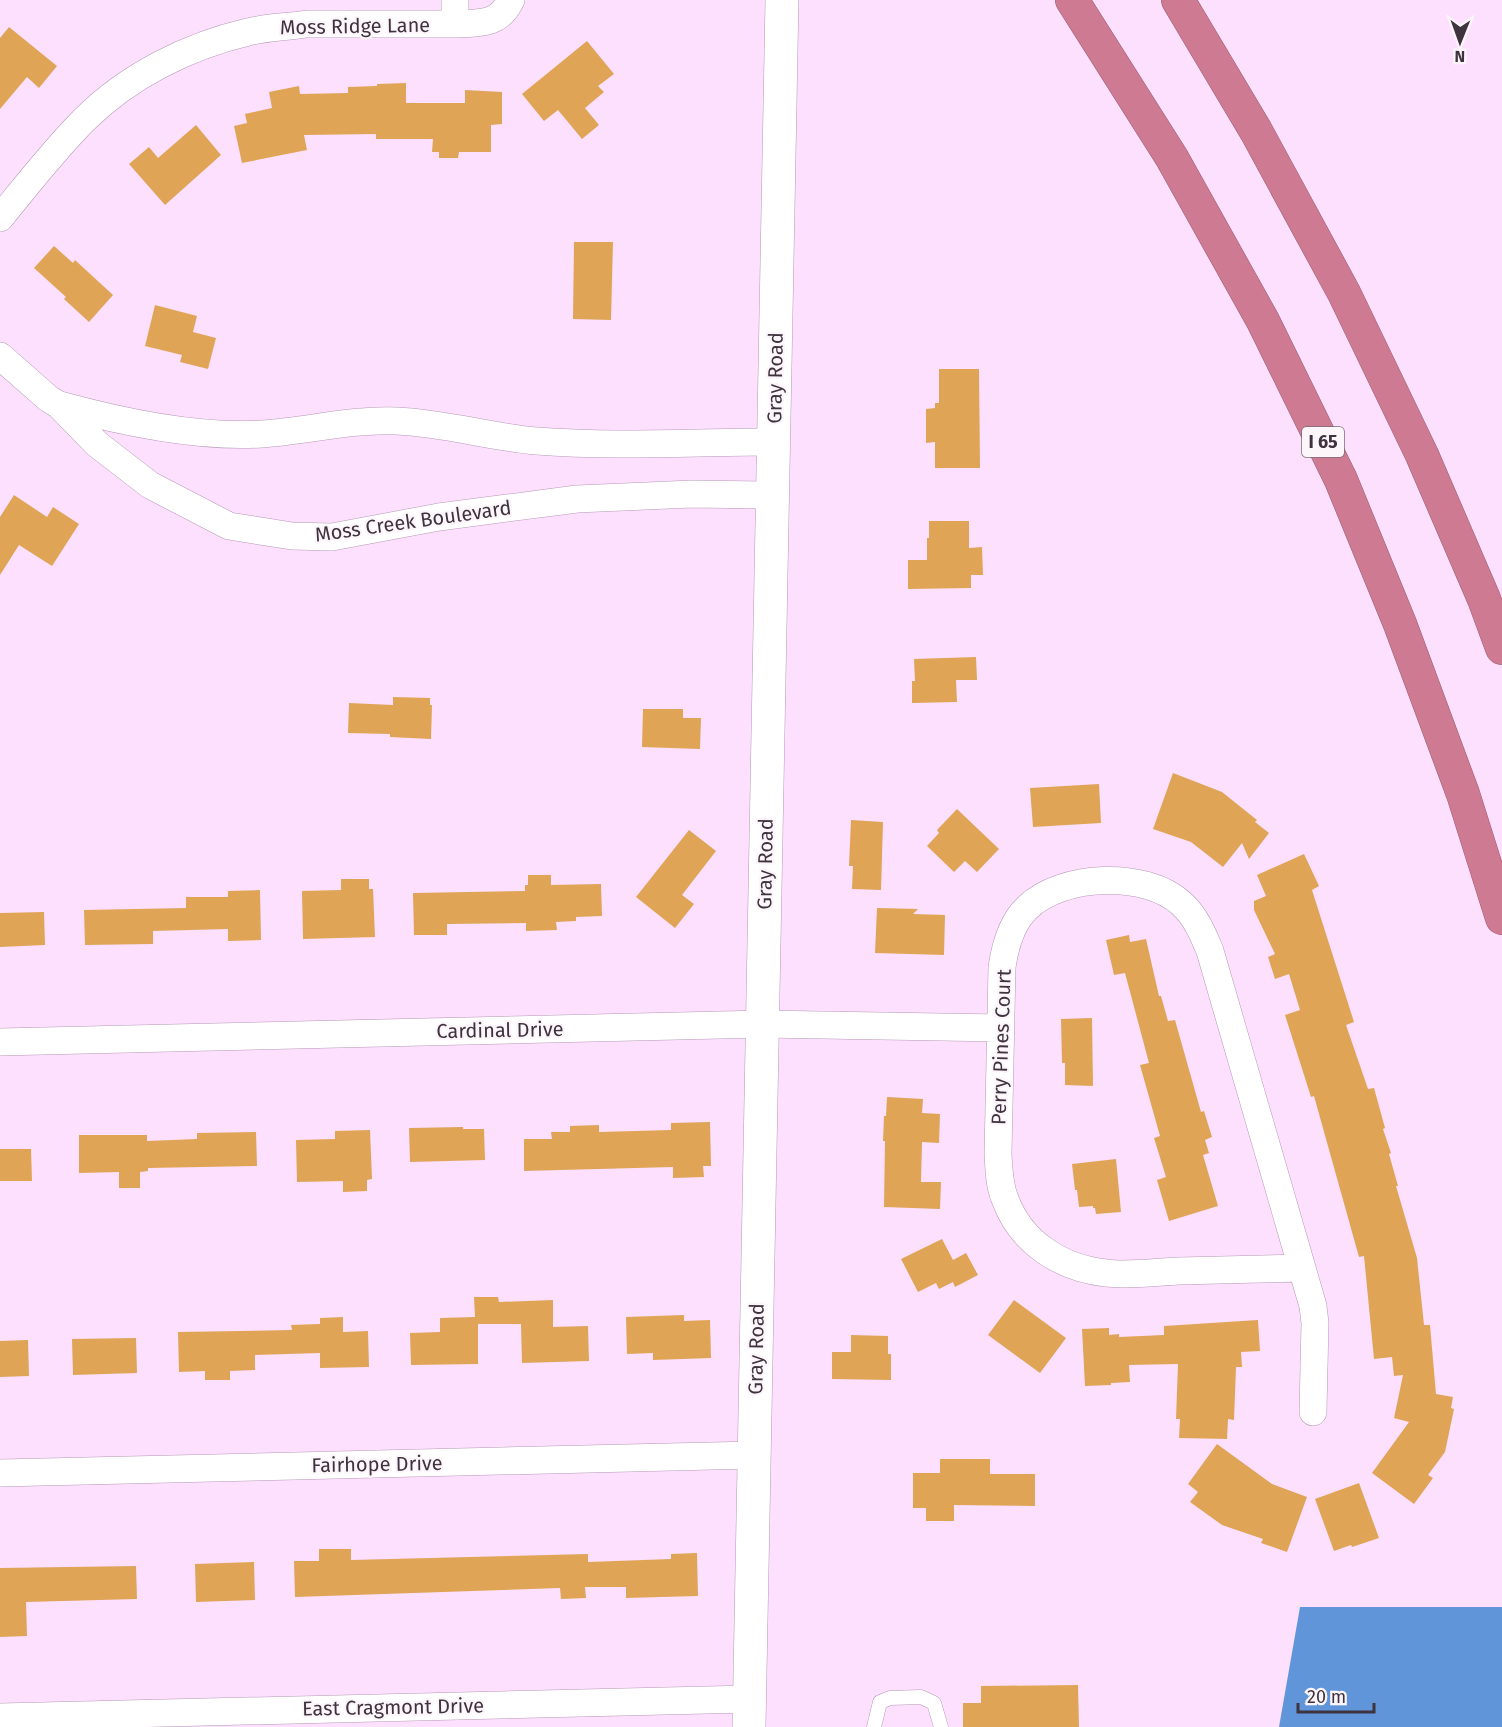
<svg xmlns="http://www.w3.org/2000/svg" width="1502" height="1727" font-family="'Fira Sans',sans-serif">
  <rect width="100%" height="100%" fill="#fde0fd"/>
  <path fill="#6195da" d="M 1300,1607 L 1502,1607 L 1502,1727 L 1279,1727 Z"/>
  <path fill="#e0a457" d="M 9,27 L 57,66 L 39,88 L 27,77 L 0,109 L 0,38 Z
    M 587,41 L 614,74 L 598,86 L 604,92 L 585,108 L 599,125 L 582,139 L 558,110 L 544,121 L 522,94 Z
    M 406,83 L 406,103 L 465,103 L 465,90 L 502,92 L 502,124 L 491,125 L 491,152 L 459,152 L 458,158 L 439,158 L 439,152 L 432,152 L 433,139 L 376,139 L 376,134 L 304,135 L 307,150 L 242,163 L 234,126 L 247,123 L 245,114 L 272,108 L 269,92 L 299,86 L 300,94 L 348,93 L 348,87 L 377,86 L 377,84 Z
    M 196,125 L 221,155 L 165,205 L 129,164 L 149,147 L 158,158 Z
    M 574,242 L 613,242 L 611,320 L 573,319 Z
    M 54,246 L 73,263 L 75,260 L 113,295 L 89,322 L 64,299 L 66,297 L 34,268 Z
    M 155,305 L 197,316 L 193,332 L 216,338 L 208,369 L 180,362 L 182,355 L 145,346 Z
    M 939,369 L 979,369 L 980,468 L 935,468 L 935,442 L 926,443 L 926,409 L 935,408 L 935,403 L 939,403 Z
    M 14,495 L 47,517 L 53,507 L 79,524 L 52,566 L 19,545 L 0,575 L 0,517 Z
    M 929,521 L 969,521 L 969,548 L 982,547 L 983,575 L 971,575 L 971,588 L 908,589 L 908,560 L 927,560 L 927,538 L 929,538 Z
    M 976,657 L 977,680 L 956,680 L 957,702 L 912,703 L 912,681 L 915,681 L 914,659 Z
    M 393,697 L 430,698 L 430,705 L 432,705 L 431,739 L 390,737 L 390,734 L 348,733 L 349,703 L 393,705 Z
    M 643,709 L 683,709 L 683,718 L 701,718 L 700,749 L 642,747 Z
    M 1173,773 L 1222,792 L 1257,820 L 1255,822 L 1269,833 L 1249,859 L 1242,843 L 1223,867 L 1191,842 L 1153,829 Z
    M 1099,784 L 1101,823 L 1033,827 L 1030,788 Z
    M 957,809 L 999,849 L 977,872 L 965,861 L 954,872 L 927,846 L 939,833 L 937,830 Z
    M 851,820 L 883,822 L 881,890 L 852,889 L 853,866 L 849,866 Z
    M 689,830 L 716,851 L 682,895 L 694,904 L 675,928 L 636,897 Z
    M 1304,854 L 1319,886 L 1312,890 L 1354,1022 L 1346,1025 L 1368,1089 L 1374,1088 L 1385,1128 L 1383,1129 L 1391,1153 L 1389,1154 L 1398,1186 L 1396,1186 L 1417,1258 L 1424,1325 L 1430,1325 L 1436,1394 L 1453,1397 L 1451,1408 L 1454,1409 L 1445,1452 L 1428,1475 L 1433,1478 L 1414,1504 L 1372,1473 L 1409,1422 L 1394,1418 L 1403,1375 L 1394,1376 L 1392,1357 L 1374,1359 L 1364,1256 L 1359,1257 L 1314,1096 L 1311,1097 L 1285,1015 L 1300,1010 L 1289,974 L 1275,979 L 1268,957 L 1275,954 L 1254,910 L 1254,901 L 1266,896 L 1257,875 Z
    M 528,875 L 551,875 L 551,885 L 601,884 L 602,916 L 576,917 L 576,921 L 556,922 L 557,930 L 526,931 L 526,923 L 447,924 L 447,935 L 414,935 L 413,893 L 525,891 L 525,885 L 528,885 Z
    M 341,879 L 369,879 L 369,889 L 373,889 L 375,937 L 303,939 L 302,891 L 341,890 Z
    M 260,890 L 261,940 L 228,941 L 228,929 L 153,931 L 153,944 L 85,945 L 84,910 L 186,908 L 186,897 L 228,897 L 228,891 Z
    M 877,908 L 918,909 L 913,914 L 945,915 L 944,955 L 875,953 Z
    M 44,912 L 45,945 L 0,947 L 0,913 Z
    M 1129,935 L 1130,942 L 1146,939 L 1159,996 L 1161,996 L 1168,1021 L 1175,1020 L 1201,1112 L 1204,1111 L 1212,1137 L 1205,1140 L 1209,1153 L 1203,1155 L 1218,1206 L 1169,1221 L 1157,1180 L 1166,1177 L 1154,1138 L 1160,1136 L 1140,1065 L 1149,1063 L 1125,973 L 1114,975 L 1106,940 Z
    M 1092,1018 L 1093,1086 L 1065,1085 L 1065,1063 L 1062,1063 L 1061,1019 Z
    M 887,1097 L 923,1099 L 922,1113 L 940,1114 L 939,1143 L 922,1142 L 921,1182 L 941,1182 L 940,1209 L 884,1207 L 885,1141 L 883,1141 L 884,1116 L 886,1116 Z
    M 710,1122 L 711,1166 L 703,1166 L 704,1177 L 673,1178 L 673,1167 L 524,1171 L 524,1139 L 552,1139 L 551,1132 L 570,1132 L 570,1126 L 599,1125 L 599,1132 L 671,1130 L 671,1123 Z
    M 463,1127 L 463,1129 L 484,1129 L 485,1160 L 410,1162 L 409,1128 Z
    M 370,1130 L 372,1179 L 367,1180 L 367,1191 L 343,1192 L 343,1181 L 297,1182 L 296,1140 L 335,1139 L 335,1131 Z
    M 256,1132 L 257,1166 L 148,1168 L 148,1171 L 140,1172 L 140,1188 L 119,1188 L 119,1172 L 79,1173 L 79,1135 L 147,1135 L 147,1141 L 197,1139 L 197,1133 Z
    M 0,1149 L 31,1149 L 32,1181 L 0,1181 Z
    M 1116,1159 L 1121,1212 L 1096,1214 L 1095,1208 L 1093,1208 L 1093,1206 L 1079,1207 L 1077,1190 L 1075,1190 L 1072,1164 Z
    M 942,1239 L 953,1260 L 966,1253 L 978,1275 L 955,1287 L 953,1282 L 939,1289 L 936,1283 L 918,1292 L 901,1259 Z
    M 474,1297 L 498,1297 L 499,1302 L 553,1300 L 553,1327 L 588,1326 L 589,1361 L 522,1363 L 521,1324 L 478,1324 L 478,1364 L 411,1365 L 410,1333 L 440,1332 L 440,1318 L 475,1317 Z
    M 1014,1300 L 1066,1338 L 1040,1373 L 988,1335 Z
    M 684,1315 L 684,1321 L 710,1320 L 711,1358 L 653,1360 L 653,1353 L 627,1354 L 626,1317 Z
    M 343,1317 L 343,1332 L 368,1331 L 369,1367 L 320,1368 L 320,1353 L 255,1355 L 255,1370 L 230,1371 L 230,1380 L 205,1380 L 205,1371 L 179,1372 L 178,1332 L 292,1330 L 291,1325 L 320,1324 L 320,1318 Z
    M 1258,1320 L 1260,1351 L 1241,1352 L 1242,1367 L 1236,1367 L 1234,1420 L 1228,1419 L 1227,1439 L 1179,1438 L 1180,1419 L 1176,1419 L 1178,1364 L 1129,1365 L 1130,1382 L 1111,1383 L 1111,1385 L 1085,1386 L 1082,1329 L 1109,1328 L 1109,1335 L 1119,1334 L 1119,1337 L 1164,1335 L 1164,1326 Z
    M 851,1335 L 888,1336 L 888,1354 L 891,1354 L 891,1380 L 832,1379 L 832,1352 L 851,1352 Z
    M 136,1338 L 137,1373 L 73,1375 L 72,1339 Z
    M 28,1340 L 29,1376 L 0,1377 L 0,1341 Z
    M 1217,1444 L 1272,1484 L 1307,1497 L 1287,1552 L 1261,1543 L 1263,1539 L 1222,1525 L 1190,1502 L 1198,1492 L 1188,1484 Z
    M 940,1459 L 990,1459 L 990,1474 L 1035,1474 L 1035,1506 L 954,1505 L 954,1521 L 926,1521 L 926,1508 L 913,1508 L 913,1473 L 940,1473 Z
    M 1359,1483 L 1379,1538 L 1352,1547 L 1351,1545 L 1334,1551 L 1315,1499 Z
    M 319,1549 L 351,1549 L 351,1560 L 588,1554 L 588,1562 L 671,1559 L 671,1554 L 697,1553 L 698,1596 L 626,1598 L 626,1587 L 585,1587 L 586,1598 L 561,1599 L 560,1588 L 295,1597 L 294,1561 L 319,1561 Z
    M 254,1562 L 255,1600 L 196,1602 L 195,1564 Z
    M 136,1566 L 137,1599 L 26,1602 L 27,1636 L 0,1637 L 0,1568 Z
    M 1078,1685 L 1079,1727 L 963,1727 L 963,1703 L 981,1703 L 981,1686 Z"/>
  <g fill="none" stroke-linecap="round" stroke-linejoin="round">
    <defs>
      <path id="service" d="M 874,1727 L 880,1702 L 890,1698 L 921,1697 L 934,1703 L 941,1727"/>
      <path id="minor" d="M 455,0 L 455,24 C 480,23 499,25 511,0
        M 0,218 C 27,185 54,150 84,120 C 128,76 188,46 248,32 C 267,27 287,27 307,24 L 455,24
        M 0,356 L 49,399 L 59,405 L 97,444 L 150,485 L 229,526 L 292,536 L 332,537 L 439,517 L 577,499 L 692,494 L 772,495
        M 60,405 C 122,422 197,438 262,434 C 307,431 351,419 397,421 C 444,423 490,437 537,441 C 615,447 695,442 773,442
        M 0,1042 L 763,1024 L 1000,1028
        M 1302,1268 C 1261,1269 1220,1270 1179,1271 C 1157,1272 1127,1276 1106,1273 C 1061,1268 1021,1243 1005,1199 C 999,1185 999,1169 998,1154 L 1002,967 C 1005,947 1011,923 1027,908 C 1061,874 1146,870 1182,904 C 1196,917 1203,934 1210,951 L 1302,1268 L 1313,1306 L 1315,1323 L 1313,1412
        M 0,1473 L 754,1455
        M 0,1717 L 749,1699"/>
      <path id="tertiary" d="M 749,1727 L 782,0"/>
      <path id="motorway" d="M 1072,0 L 1172,158 L 1263,321 L 1341,480 L 1400,624 L 1463,794 L 1502,918
        M 1178,0 L 1256,131 L 1344,293 L 1422,455 L 1484,599 L 1502,648"/>
    </defs>
    <use href="#service" stroke="#b499b4" stroke-width="15"/>
    <use href="#minor" stroke="#b499b4" stroke-width="28"/>
    <use href="#tertiary" stroke="#b499b4" stroke-width="34"/>
    <use href="#motorway" stroke="#9b6175" stroke-width="34"/>
    <use href="#service" stroke="#fff" stroke-width="14"/>
    <use href="#minor" stroke="#fff" stroke-width="27"/>
    <use href="#tertiary" stroke="#fff" stroke-width="33"/>
    <use href="#motorway" stroke="#cd7a92" stroke-width="33"/>
  </g>
  <g text-anchor="middle" stroke-width="4.5" stroke-linejoin="round" paint-order="stroke">
    <rect fill="#fcf6fb" stroke="#776e77" stroke-width="1.5" x="1302" y="427" width="42" height="30" rx="4.5"/>
    <g font-size="18" font-weight="bold" fill="#3e333e">
      <text x="1323" y="448">I 65</text>
    </g>
    <g font-size="20" fill="#3e333e" stroke="#fcf6fb">
      <text transform="translate(355 26) rotate(-1)" y="7">Moss Ridge Lane</text>
      <text transform="translate(775 378) rotate(-89)" y="7">Gray Road</text>
      <text transform="translate(413 521) rotate(-8)" y="7">Moss Creek Boulevard</text>
      <text transform="translate(765 864) rotate(-89)" y="7">Gray Road</text>
      <text transform="translate(500 1030) rotate(-1)" y="7">Cardinal Drive</text>
      <text transform="translate(1001 1047) rotate(-88)" y="7">Perry Pines Court</text>
      <text transform="translate(756 1349) rotate(-89)" y="7">Gray Road</text>
      <text transform="translate(377 1464) rotate(-1)" y="7">Fairhope Drive</text>
      <text transform="translate(393 1707) rotate(-1)" y="7">East Cragmont Drive</text>
    </g>
  </g>
  <g transform="translate(1460 42) rotate(181)" stroke="#fcf6fb" stroke-width="4.5" paint-order="stroke">
  <path d="M0-4.5L10 22L0 15L-10 22Z" fill="#3e333e"/>
  <text y="-9" font-size="16" font-weight="bold" text-anchor="middle" fill="#3e333e">N</text>
  </g>
  <path d="M1298 1703v9h76v-9" fill="none" stroke="#3e333e" stroke-width="3"/>
  <text x="1307" y="1703" font-size="18" fill="#3e333e" stroke="#fcf6fb" stroke-width="4.5" paint-order="stroke">20 m</text>
</svg>
